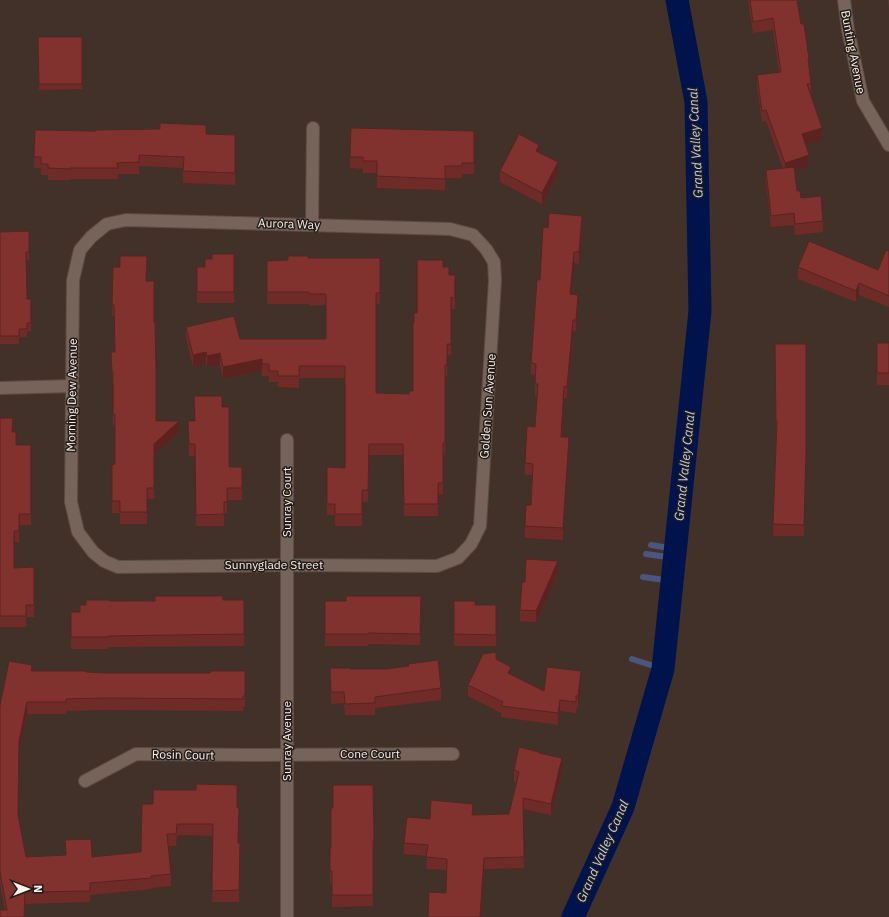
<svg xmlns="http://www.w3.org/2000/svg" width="889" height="917" font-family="'IBM Plex Sans',sans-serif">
  <rect width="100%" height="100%" fill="#423128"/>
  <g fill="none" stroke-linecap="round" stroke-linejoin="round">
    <path stroke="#4c567c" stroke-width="6" d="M 651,545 L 675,549
      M 646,554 L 675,558
      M 643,577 L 672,581
      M 632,659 L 663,669"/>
    <path stroke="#00134d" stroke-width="23" d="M 573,917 L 623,807 L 663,669 L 700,311 L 696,102 L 677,0"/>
    <defs>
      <path id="minor" d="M 844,0 L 848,30 L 863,101 L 889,145
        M 126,220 L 450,229 L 473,235 L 486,249 L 494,262 L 495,280 L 480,526 L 471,544 L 458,558 L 437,566 L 288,565 L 118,567 L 104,561 L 93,552 L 78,532 L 71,502 L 73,280 L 80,250 L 91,237 L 107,224 Z
        M 312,225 L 313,128
        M 0,388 L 73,386
        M 287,440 L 287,917
        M 85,781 L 136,754 L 253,755 L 453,754"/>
    </defs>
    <use href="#minor" stroke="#5b4d45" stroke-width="14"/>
    <use href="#minor" stroke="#766359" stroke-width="12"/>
  </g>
  <path fill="#6f2b28" d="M 748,0 L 797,0 L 801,24 L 809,59 L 809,68 L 811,84 L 811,95 L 810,95 L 822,139 L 805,145 L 809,166 L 795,171 L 797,191 L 801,198 L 823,221 L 823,232 L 795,235 L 794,225 L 771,227 L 766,182 L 766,170 L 783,169 L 766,121 L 762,122 L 757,87 L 757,75 L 779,72 L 773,30 L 753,33 Z
    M 888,0 L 889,0 L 889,9 Z
    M 38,37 L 82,37 L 82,89 L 39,90 Z
    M 35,130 L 235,135 L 235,185 L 183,183 L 183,168 L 139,166 L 139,174 L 118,174 L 118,179 L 70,179 L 70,180 L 48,180 L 48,175 L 41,175 L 41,168 L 34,168 Z
    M 474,131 L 474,174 L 462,174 L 462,178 L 445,178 L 445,190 L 377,188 L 377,173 L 363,173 L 363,169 L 350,168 L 350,157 Z
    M 539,152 L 558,173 L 542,204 L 500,182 L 500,171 Z
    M 582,227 L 579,264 L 574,263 L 571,294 L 578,306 L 576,331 L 573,331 L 567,398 L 564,398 L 562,437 L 569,449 L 563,540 L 525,538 L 525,526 L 531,505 L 532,475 L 525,475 L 525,463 L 535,427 L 537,396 L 535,396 L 535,375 L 531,374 L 531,363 L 540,280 L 548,228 Z
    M 29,231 L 29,260 L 26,260 L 27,299 L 31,299 L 31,331 L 27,331 L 27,337 L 19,337 L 19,344 L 0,344 L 0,232 Z
    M 889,251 L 889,307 L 859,295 L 856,302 L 798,279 L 798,267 L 878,270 Z
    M 234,254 L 234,303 L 197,303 L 197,267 L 205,267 L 212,259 Z
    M 288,256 L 308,258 L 380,258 L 380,304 L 376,304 L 376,393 L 409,394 L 413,391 L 414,323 L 417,313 L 443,267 L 449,275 L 455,275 L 455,309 L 451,309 L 451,355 L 447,355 L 447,376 L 445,376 L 445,455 L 443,455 L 443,494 L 438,495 L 438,516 L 404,516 L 403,455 L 369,455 L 368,502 L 362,502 L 362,526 L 335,526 L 335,515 L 327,515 L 327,467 L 345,468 L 345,378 L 299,378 L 299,388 L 278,387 L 278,382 L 269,382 L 269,376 L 262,376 L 262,370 L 223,379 L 220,365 L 207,367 L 206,363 L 193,366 L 186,338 L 186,327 L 240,339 L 326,339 L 326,305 L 310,306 L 309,304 L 267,304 L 267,261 L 288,260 Z
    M 113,267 L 147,281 L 154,322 L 156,421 L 179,432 L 154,455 L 154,499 L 147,499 L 147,524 L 120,524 L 120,513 L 112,513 L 112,465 L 115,464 L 115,425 L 113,425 L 113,383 L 112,383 L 111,352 L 115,352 L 114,316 L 112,316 Z
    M 877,343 L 889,343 L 889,385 L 877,385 Z
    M 775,344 L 806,461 L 804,536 L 773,536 L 776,432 Z
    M 222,407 L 229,467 L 242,467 L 242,500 L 227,500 L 227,513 L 224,513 L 224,526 L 196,526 L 195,456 L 189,456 L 188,421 L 195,421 Z
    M 0,418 L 13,432 L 16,445 L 31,445 L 31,525 L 19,525 L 19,542 L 14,542 L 14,568 L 34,567 L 34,617 L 26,617 L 26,627 L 0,627 Z
    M 558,573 L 536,622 L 520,621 L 520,610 L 525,582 Z
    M 421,596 L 420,645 L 368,644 L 368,646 L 325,646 L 325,601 L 346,601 Z
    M 244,600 L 244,646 L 108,647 L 108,649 L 71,649 L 71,612 L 80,612 L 86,605 L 109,601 Z
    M 454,601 L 475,605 L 496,605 L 496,646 L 454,646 Z
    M 496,659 L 511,675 L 544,691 L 581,683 L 578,708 L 576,707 L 576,713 L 560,711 L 558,725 L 501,717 L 501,713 L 468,696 L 468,685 Z
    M 330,668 L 350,669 L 441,688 L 441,700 L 375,708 L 375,715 L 345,715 L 344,703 L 331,704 Z
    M 32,671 L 106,673 L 210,673 L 245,671 L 245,707 L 243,707 L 243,711 L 106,710 L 66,711 L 66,714 L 27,714 L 19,752 L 18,815 L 26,857 L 92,857 L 141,852 L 142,804 L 237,808 L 238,843 L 240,843 L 239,902 L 212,902 L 213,836 L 177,835 L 176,846 L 168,846 L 171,874 L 171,886 L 151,888 L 151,889 L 90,895 L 90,902 L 25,904 L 24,917 L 5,910 L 0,883 L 0,706 Z
    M 539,753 L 562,769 L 551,815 L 523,809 L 524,868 L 484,869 L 481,917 L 428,917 L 446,893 L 447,870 L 426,869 L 427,856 L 404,854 L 404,843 L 430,819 L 473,815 L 509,814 L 517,782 L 514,782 L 514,770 Z
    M 373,785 L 374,852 L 373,852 L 373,906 L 332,907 L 332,883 L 330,883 L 330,848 L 331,848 L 333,808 Z"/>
  <path fill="#5a2320" d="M 822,128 L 822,139 L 802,146 L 802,134 Z
    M 539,145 L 539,156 L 536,151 Z
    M 809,155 L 809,166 L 785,175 L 785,163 Z
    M 558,162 L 558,173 L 542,204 L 542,193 Z
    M 582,216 L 582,227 L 579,264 L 579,252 Z
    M 574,252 L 574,263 L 570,306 L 570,294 Z
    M 859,283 L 859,295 L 856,302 L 856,291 Z
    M 578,295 L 578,306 L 576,331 L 576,320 Z
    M 573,320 L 573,331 L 567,398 L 567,387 Z
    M 206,352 L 206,363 L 193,366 L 193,355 Z
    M 220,353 L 220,365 L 207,367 L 207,356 Z
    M 262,359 L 262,370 L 223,379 L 223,367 Z
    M 564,386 L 564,398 L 561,448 L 561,437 Z
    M 179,421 L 179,432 L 154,455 L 154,444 Z
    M 569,437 L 569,449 L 563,540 L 563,528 Z
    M 558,561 L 558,573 L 536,622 L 536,611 Z
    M 511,667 L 511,678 L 508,673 Z
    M 581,671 L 581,683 L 578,708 L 578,696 Z
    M 560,700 L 560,711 L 558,725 L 558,713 Z
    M 27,702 L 27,714 L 19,752 L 19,741 Z
    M 562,758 L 562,769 L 551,815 L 551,804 Z
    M 484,858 L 484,869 L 481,917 L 480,917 Z"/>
  <path fill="#81322e" stroke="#5a2320" d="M 750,0 L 797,0 L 801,24 L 804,24 L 809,59 L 808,59 L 811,84 L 807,84 L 822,128 L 802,134 L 809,155 L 785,163 L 766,110 L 762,111 L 757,75 L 781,72 L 773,18 L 753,22 Z
    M 38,37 L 82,37 L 82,84 L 39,84 Z
    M 160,123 L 206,125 L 206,134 L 235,135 L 235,173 L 183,171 L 184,157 L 139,155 L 139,162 L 117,163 L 118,168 L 70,168 L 70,169 L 48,168 L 48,164 L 41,164 L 41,157 L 34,157 L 35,130 L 96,131 L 96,130 L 160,129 Z
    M 351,128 L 474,131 L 474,163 L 462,163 L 462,166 L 445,166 L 445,179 L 377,176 L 377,161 L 363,161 L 363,157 L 350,157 Z
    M 519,134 L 539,145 L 536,151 L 558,162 L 542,193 L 500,171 Z
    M 794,167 L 797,191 L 800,191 L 801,198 L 821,196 L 823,221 L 795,224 L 794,213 L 771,216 L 766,170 Z
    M 549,213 L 582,216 L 579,252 L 574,252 L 570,294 L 578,295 L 576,320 L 573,320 L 567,387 L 564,386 L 561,437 L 569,437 L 563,528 L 525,526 L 526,505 L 531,505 L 533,464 L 525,463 L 527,426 L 535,427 L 538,384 L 535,384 L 536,364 L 531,363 L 537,280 L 540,280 L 543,227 L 548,228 Z
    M 29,231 L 29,252 L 26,252 L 27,299 L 31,299 L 31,323 L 27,323 L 27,329 L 19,329 L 19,336 L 0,336 L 0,232 Z
    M 809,241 L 878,270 L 886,250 L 889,251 L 889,296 L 859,283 L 856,291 L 798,267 Z
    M 212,254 L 234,254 L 234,292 L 197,292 L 197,267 L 205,267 L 205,259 L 212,259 Z
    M 120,256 L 147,256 L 146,281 L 154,281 L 154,322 L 155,322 L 156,371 L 156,421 L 179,421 L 154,444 L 154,488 L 147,488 L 147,512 L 120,512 L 120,501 L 112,501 L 112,465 L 115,464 L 115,414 L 113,414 L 113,372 L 112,372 L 111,352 L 115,352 L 114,305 L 112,305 L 113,267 L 120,267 Z
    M 288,256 L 308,256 L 308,258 L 380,258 L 380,293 L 376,293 L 376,393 L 409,394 L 409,391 L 413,391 L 413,323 L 414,323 L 414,313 L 417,313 L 417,260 L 443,260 L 443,267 L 449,267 L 449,275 L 455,275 L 455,298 L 451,297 L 451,344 L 447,344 L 447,365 L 445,365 L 445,443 L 443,443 L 443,483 L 438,483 L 438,504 L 404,504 L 403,444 L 369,444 L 368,490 L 362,490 L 362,514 L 335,514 L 335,504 L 327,504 L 327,467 L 345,468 L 345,366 L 299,366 L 299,376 L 278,376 L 278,371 L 269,371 L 269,364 L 262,364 L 262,359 L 223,367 L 220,353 L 207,356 L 206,352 L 193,355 L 186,327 L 234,316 L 240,339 L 326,339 L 326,294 L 310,294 L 309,292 L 267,292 L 267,261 L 288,260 Z
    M 877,343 L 889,343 L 889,373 L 877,373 Z
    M 775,344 L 806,344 L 806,449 L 804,525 L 773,524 L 777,421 L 776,421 Z
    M 194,396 L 222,396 L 222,407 L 229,407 L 229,467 L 242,467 L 242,488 L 227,488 L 227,502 L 224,502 L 224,514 L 196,515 L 195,444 L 189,444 L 188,421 L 195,421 Z
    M 0,418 L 13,418 L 12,432 L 16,432 L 16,445 L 31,445 L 31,514 L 19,514 L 19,531 L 14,531 L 14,568 L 34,567 L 34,605 L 26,605 L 26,616 L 0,616 Z
    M 526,559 L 558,561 L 536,611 L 520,610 L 522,582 L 525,582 Z
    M 155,596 L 223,596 L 223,600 L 244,600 L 244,634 L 108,636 L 108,637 L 71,637 L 71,612 L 80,612 L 80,605 L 86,605 L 86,600 L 109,600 L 109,601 L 155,601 Z
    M 346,596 L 421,596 L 420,634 L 368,633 L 368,634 L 325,634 L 325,601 L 346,601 Z
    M 454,601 L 475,601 L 475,605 L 496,605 L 496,635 L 454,634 Z
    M 496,652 L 496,659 L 511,667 L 508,673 L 544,691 L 547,667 L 581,671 L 578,696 L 576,696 L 576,702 L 560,700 L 558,713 L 501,706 L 503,702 L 468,685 L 483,654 Z
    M 438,660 L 441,688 L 375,697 L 375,703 L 345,704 L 344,692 L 331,692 L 330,668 L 350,668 L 350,669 L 386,669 L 409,666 L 408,664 Z
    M 9,661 L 32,665 L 31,671 L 86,671 L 86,672 L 106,673 L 210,673 L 210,671 L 245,671 L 245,696 L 243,696 L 243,699 L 106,698 L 66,699 L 66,702 L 27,702 L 19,741 L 18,815 L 26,857 L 66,855 L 65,840 L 91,839 L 92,857 L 141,852 L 142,804 L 153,804 L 153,790 L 196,790 L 196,784 L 237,785 L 237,808 L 239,808 L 238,843 L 240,843 L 239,890 L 212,891 L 213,824 L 177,824 L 176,834 L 167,834 L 171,874 L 151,876 L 151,878 L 90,883 L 90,891 L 25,892 L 24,917 L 0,917 L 0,910 L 7,910 L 0,872 L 0,706 Z
    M 519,747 L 539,752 L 539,753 L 562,758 L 551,804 L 523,798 L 524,857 L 484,858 L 480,917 L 428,917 L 429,892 L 446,893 L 447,859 L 426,857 L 428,845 L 404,843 L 407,817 L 430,819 L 431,800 L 473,804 L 472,815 L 509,814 L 519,772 L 514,770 Z
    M 333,785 L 373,785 L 374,840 L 373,840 L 373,895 L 332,895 L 332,871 L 330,871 L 330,848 L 331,848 L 331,808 L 333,808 Z"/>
  <g text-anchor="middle" stroke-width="3" stroke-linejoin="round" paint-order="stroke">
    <g font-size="12" fill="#fcf1eb" stroke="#231b17">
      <text transform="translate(853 52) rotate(79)" y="4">Bunting Avenue</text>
      <text transform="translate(289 224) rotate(2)" y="4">Aurora Way</text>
      <text transform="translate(72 395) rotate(-89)" y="4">Morning Dew Avenue</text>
      <text transform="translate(488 406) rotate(-86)" y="4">Golden Sun Avenue</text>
      <text transform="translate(287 502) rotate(-90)" y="4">Sunray Court</text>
      <text x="274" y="569">Sunnyglade Street</text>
      <text transform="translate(287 741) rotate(-90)" y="4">Sunray Avenue</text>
      <text x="370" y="758">Cone Court</text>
      <text transform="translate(183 755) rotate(1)" y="4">Rosin Court</text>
    </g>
    <g font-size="13" font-style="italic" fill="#b9cef3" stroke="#231b17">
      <text transform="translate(695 143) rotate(-93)" y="5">Grand Valley Canal</text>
      <text transform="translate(684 466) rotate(-84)" y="5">Grand Valley Canal</text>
      <text transform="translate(602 851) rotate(-66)" y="5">Grand Valley Canal</text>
    </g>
  </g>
  <g transform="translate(28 889) rotate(90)" stroke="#231b17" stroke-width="3" paint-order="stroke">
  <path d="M0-3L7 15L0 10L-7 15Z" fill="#fcf1eb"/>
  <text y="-6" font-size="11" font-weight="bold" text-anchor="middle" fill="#fcf1eb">N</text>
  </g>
</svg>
